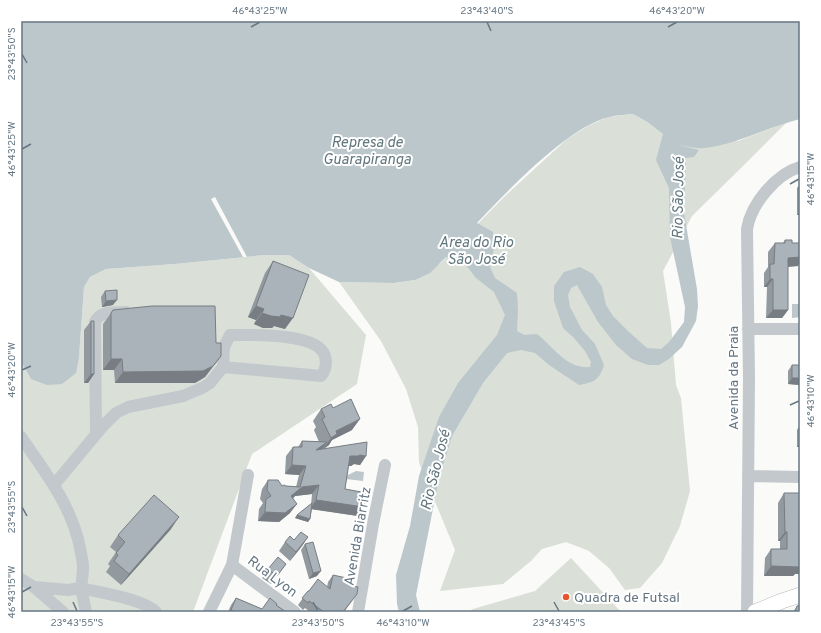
<svg xmlns="http://www.w3.org/2000/svg" width="821" height="633" font-family="Overpass,sans-serif">
  <rect width="100%" height="100%" fill="#fafaf8"/>
  <path fill="#dadfd7" d="M 633,114 L 649,123 L 738,141 L 787,122 L 743,166 L 692,216 L 663,271 L 671,323 L 676,385 L 681,398 L 690,491 L 680,526 L 662,563 L 640,588 L 625,590 L 609,568 L 589,551 L 566,542 L 542,549 L 531,561 L 503,584 L 440,591 L 455,550 L 419,463 L 418,427 L 406,389 L 381,341 L 339,282 L 395,283 L 415,280 L 442,262 L 455,247 L 504,197 L 567,139 L 588,126 L 608,117 Z
    M 265,255 L 289,255 L 309,268 L 366,335 L 357,384 L 252,454 L 193,612 L 21,612 L 21,362 L 31,379 L 79,356 L 84,287 L 90,277 L 106,269 L 175,264 Z
    M 571,558 L 621,612 L 468,612 L 473,609 L 535,591 Z"/>
  <path fill="#bbc7cb" fill-rule="evenodd" d="M 21,21 L 800,21 L 800,119 C 767,127 738,144 704,148 C 696,149 687,146 679,145 L 699,150 L 694,157 L 686,158 L 684,213 L 697,289 L 698,306 L 696,321 L 682,347 L 669,359 L 659,365 L 648,365 L 632,359 L 616,345 L 598,322 L 577,285 L 571,288 L 568,295 L 570,307 L 582,330 L 595,344 L 604,365 C 599,381 594,382 579,385 L 549,365 L 535,353 L 521,350 L 507,353 L 483,383 L 452,436 L 439,478 L 416,595 L 420,612 L 399,612 L 397,604 L 396,575 L 410,526 L 419,476 L 439,417 L 458,383 L 497,335 L 505,315 L 494,292 L 476,278 L 465,264 L 446,257 L 430,273 L 415,280 L 394,283 L 339,282 L 309,268 L 289,255 L 265,255 L 175,264 L 106,269 L 90,277 L 84,287 L 79,357 L 76,373 L 62,384 L 47,385 L 31,379 L 21,362 ZM 633,114 L 649,123 L 663,134 L 656,160 L 669,188 L 670,237 L 685,307 L 684,322 L 669,342 L 661,349 L 647,348 L 629,332 L 613,316 L 606,305 L 602,287 L 593,274 L 580,267 L 564,272 L 554,286 L 554,301 L 563,328 L 574,338 L 585,351 L 591,362 L 590,367 C 566,369 554,347 537,334 L 524,335 L 517,331 L 518,310 L 517,293 L 495,278 L 490,267 L 494,248 L 493,232 L 477,223 C 508,191 566,128 609,117 C 617,115 625,115 633,114 Z
    M 792,304 L 799,304 L 800,317 L 792,318 Z
    M 356,471 L 364,472 L 363,481 L 346,479 L 346,476 Z"/>
  <path fill="#fafaf8" d="M 215,197 L 247,257 L 243,257 L 211,199 Z"/>
  <g fill="none" stroke-linecap="round" stroke-linejoin="round">
    <defs>
      <path id="major" d="M 755,612 L 782,601 L 800,595"/>
    </defs>
    <use href="#major" stroke="#b5babe" stroke-width="16"/>
    <path stroke="#c3c8cc" stroke-width="12" d="M 748,329 L 800,329
      M 96,434 L 95,322 C 100,310 115,313 126,312
      M 21,437 C 45,472 72,506 80,548 C 81,554 83,561 83,567 C 83,574 82,581 81,588 L 68,590 L 34,587
      M 748,476 L 800,477
      M 54,485 L 103,426 L 116,413 L 128,407 L 183,396 L 202,388 L 210,383 L 223,367 L 224,347 L 230,335 C 251,335 318,332 325,356 C 327,364 326,370 321,376 L 223,367
      M 232,565 L 295,612
      M 21,579 L 34,587 L 63,612
      M 86,612 L 81,588 C 101,593 143,599 156,612
      M 209,612 L 232,565 L 248,475
      M 358,612 L 373,524 L 385,465
      M 747,612 L 749,379 L 747,229 C 751,204 776,174 800,167"/>
    <use href="#major" stroke="#fff" stroke-width="15"/>
  </g>
  <path fill="#929a9f" d="M 800,184 L 800,215 L 797,215 L 797,188 Z
    M 785,240 L 792,243 L 800,243 L 800,262 L 798,266 L 788,267 L 788,310 L 782,318 L 766,318 L 767,287 L 764,287 L 764,273 L 768,267 L 768,252 L 775,243 L 783,243 Z
    M 273,261 L 285,329 L 274,326 L 272,328 L 263,328 L 254,324 L 256,320 L 248,317 L 265,273 Z
    M 105,291 L 113,305 L 102,307 L 101,297 Z
    M 111,313 L 216,343 L 221,356 L 205,377 L 195,383 L 115,383 L 114,370 L 103,370 L 103,324 Z
    M 91,321 L 94,374 L 88,383 L 84,383 L 84,330 Z
    M 792,365 L 800,365 L 800,385 L 788,384 L 788,371 Z
    M 333,408 L 352,430 L 332,440 L 329,445 L 324,449 L 366,456 L 360,465 L 354,464 L 351,466 L 348,466 L 345,489 L 358,516 L 312,509 L 310,519 L 308,522 L 295,518 L 297,515 L 311,505 L 312,494 L 295,496 L 293,499 L 290,513 L 279,522 L 258,521 L 259,509 L 263,503 L 260,499 L 262,489 L 268,480 L 282,486 L 296,487 L 299,475 L 285,474 L 286,456 L 293,447 L 298,447 L 302,441 L 319,442 L 314,430 L 316,427 L 313,421 L 321,409 Z
    M 800,425 L 800,447 L 797,447 L 797,430 Z
    M 800,486 L 800,574 L 795,574 L 793,576 L 764,576 L 765,558 L 771,549 L 780,549 L 780,541 L 778,541 L 778,503 L 784,493 L 799,493 Z
    M 171,529 L 121,585 L 106,572 L 110,566 L 108,564 L 116,552 L 110,547 L 118,535 Z
    M 308,537 L 302,546 L 290,561 L 279,551 L 285,542 Z
    M 305,544 L 317,576 L 309,579 L 301,550 Z
    M 286,564 L 271,584 L 262,578 L 268,569 Z
    M 333,575 L 350,585 L 357,594 L 344,612 L 310,612 L 305,608 L 303,610 L 298,605 L 308,591 L 309,591 L 327,587 L 328,582 Z
    M 236,598 L 262,609 L 276,605 L 286,612 L 228,612 L 231,605 Z
    M 797,606 L 800,612 L 793,612 Z"/>
  <path fill="#777d82" d="M 800,211 L 800,215 L 797,215 Z
    M 800,257 L 800,262 L 798,266 L 782,267 L 788,258 Z
    M 770,279 L 773,279 L 767,287 L 764,287 Z
    M 117,300 L 113,305 L 102,307 L 106,301 Z
    M 256,306 L 264,309 L 256,320 L 248,317 Z
    M 773,310 L 788,310 L 782,318 L 766,318 Z
    M 262,313 L 281,315 L 293,318 L 285,329 L 274,326 L 272,328 L 263,328 L 254,324 Z
    M 221,356 L 205,377 L 195,383 L 115,383 L 123,372 Z
    M 111,359 L 122,359 L 114,370 L 103,370 Z
    M 91,374 L 94,374 L 88,383 L 84,383 Z
    M 792,378 L 800,378 L 800,385 L 788,384 Z
    M 360,419 L 352,430 L 332,440 L 329,445 L 323,449 L 336,431 Z
    M 327,442 L 321,451 L 316,450 Z
    M 800,442 L 800,447 L 797,447 Z
    M 360,455 L 366,456 L 360,465 L 354,464 L 351,466 L 343,466 L 350,456 Z
    M 292,465 L 306,466 L 299,475 L 285,474 Z
    M 319,485 L 312,494 L 295,496 L 284,505 L 291,496 L 302,487 Z
    M 316,500 L 364,507 L 358,516 L 310,509 Z
    M 297,504 L 290,513 L 279,522 L 258,521 L 265,512 Z
    M 297,515 L 310,519 L 308,522 L 295,518 Z
    M 179,517 L 171,529 L 121,585 L 129,574 Z
    M 785,532 L 787,532 L 780,541 L 778,541 Z
    M 308,537 L 302,546 L 290,561 L 296,552 Z
    M 800,564 L 800,574 L 795,574 L 793,576 L 764,576 L 771,566 Z
    M 321,571 L 317,576 L 309,579 L 313,573 Z"/>
  <path fill="#aab3b9" stroke="#777d82" d="M 785,240 L 792,240 L 792,243 L 800,243 L 800,257 L 788,258 L 788,310 L 773,310 L 773,279 L 770,279 L 770,264 L 774,264 L 775,243 L 785,243 Z
    M 273,261 L 309,275 L 293,318 L 281,315 L 280,317 L 271,316 L 262,313 L 264,309 L 256,306 Z
    M 117,290 L 117,300 L 106,301 L 105,291 Z
    M 152,306 L 215,306 L 216,343 L 221,343 L 221,356 L 213,366 L 203,371 L 123,372 L 122,359 L 111,359 L 111,313 L 113,310 Z
    M 91,321 L 94,321 L 94,374 L 91,374 Z
    M 792,365 L 800,365 L 800,378 L 792,378 Z
    M 351,399 L 360,419 L 336,431 L 337,434 L 331,438 L 322,419 L 325,417 L 321,409 L 331,404 L 333,408 Z
    M 302,441 L 327,442 L 316,450 L 367,442 L 366,456 L 360,455 L 358,456 L 350,456 L 345,489 L 367,493 L 364,507 L 316,500 L 319,485 L 302,487 L 291,496 L 297,504 L 285,513 L 265,512 L 266,499 L 271,496 L 267,490 L 268,480 L 278,480 L 282,486 L 284,485 L 286,486 L 300,487 L 306,466 L 292,465 L 293,447 L 302,447 Z
    M 784,493 L 800,493 L 800,564 L 799,567 L 771,566 L 771,549 L 787,549 L 787,532 L 785,532 Z
    M 154,495 L 179,517 L 129,574 L 114,561 L 118,555 L 116,553 L 125,542 L 118,535 Z
    M 312,503 L 310,519 L 297,515 Z
    M 301,532 L 308,537 L 296,552 L 285,542 L 290,536 L 294,540 Z
    M 313,542 L 321,571 L 313,573 L 305,544 Z
    M 278,557 L 286,564 L 277,576 L 268,569 Z
    M 333,575 L 351,579 L 350,585 L 358,587 L 357,594 L 343,612 L 324,612 L 309,601 L 308,603 L 302,598 L 308,591 L 309,591 L 318,579 L 330,589 Z
    M 236,598 L 262,609 L 270,598 L 277,604 L 276,605 L 286,612 L 235,612 L 231,610 Z
    M 800,605 L 800,612 L 795,612 L 797,606 Z"/>
  <path fill="none" stroke="#657683" stroke-width="1.5" d="M 487,22 L 491,31M 251,27 L 260,22M 668,27 L 677,22M 22,54 L 27,63M 22,149 L 31,144M 790,184 L 799,179M 22,370 L 31,366M 790,405 L 799,401M 22,507 L 27,516M 22,592 L 31,587M 73,602 L 77,611M 313,602 L 318,611M 554,602 L 559,611M 403,611 L 412,606"/>
  <circle fill="#e4572e" stroke="#fff" stroke-width="1.5" cx="566" cy="597" r="4"/>
  <g text-anchor="middle" stroke-width="4" stroke-linejoin="round" paint-order="stroke">
    <g font-size="14" fill="#657683" stroke="#fff">
      <text transform="translate(733 378) rotate(-90)" y="5">Avenida da Praia</text>
      <text transform="translate(357 536) rotate(-80)" y="5">Avenida Biarritz</text>
      <text transform="translate(273 576) rotate(37)" y="5">Rua Lyon</text>
    </g>
    <g font-size="14" fill="#657683" stroke="#fff" text-anchor="start">
      <text x="574" y="602">Quadra de Futsal</text>
    </g>
    <g font-size="15" font-style="italic" fill="#60757c" stroke="#fff">
      <text x="367" y="147">Represa de<tspan x="367" dy="17">Guarapiranga</tspan></text>
      <text transform="translate(678 198) rotate(-89)" y="5">Rio São José</text>
      <text x="476" y="247">Area do Rio<tspan x="476" dy="17">São José</tspan></text>
      <text transform="translate(435 470) rotate(-76)" y="5">Rio São José</text>
    </g>
  </g>
  <rect width="821" height="633" fill="none" stroke="#ffffff" stroke-width="44"/>
  <rect x="22" y="22" width="777" height="589" fill="none" stroke="#657683" stroke-width="1.5"/>
  <g font-size="10" text-anchor="middle" fill="#657683">
    <text x="260" y="14">46°43'25"W</text>
    <text x="487" y="14">23°43'40"S</text>
    <text x="677" y="14">46°43'20"W</text>
    <text transform="translate(11 54) rotate(-90)" y="4">23°43'50"S</text>
    <text transform="translate(11 149) rotate(-90)" y="4">46°43'25"W</text>
    <text transform="translate(810 179) rotate(-90)" y="4">46°43'15"W</text>
    <text transform="translate(11 370) rotate(-90)" y="4">46°43'20"W</text>
    <text transform="translate(810 401) rotate(-90)" y="4">46°43'10"W</text>
    <text transform="translate(11 507) rotate(-90)" y="4">23°43'55"S</text>
    <text transform="translate(11 592) rotate(-90)" y="4">46°43'15"W</text>
    <text x="77" y="626">23°43'55"S</text>
    <text x="318" y="626">23°43'50"S</text>
    <text x="403" y="626">46°43'10"W</text>
    <text x="559" y="626">23°43'45"S</text>
  </g>
</svg>
